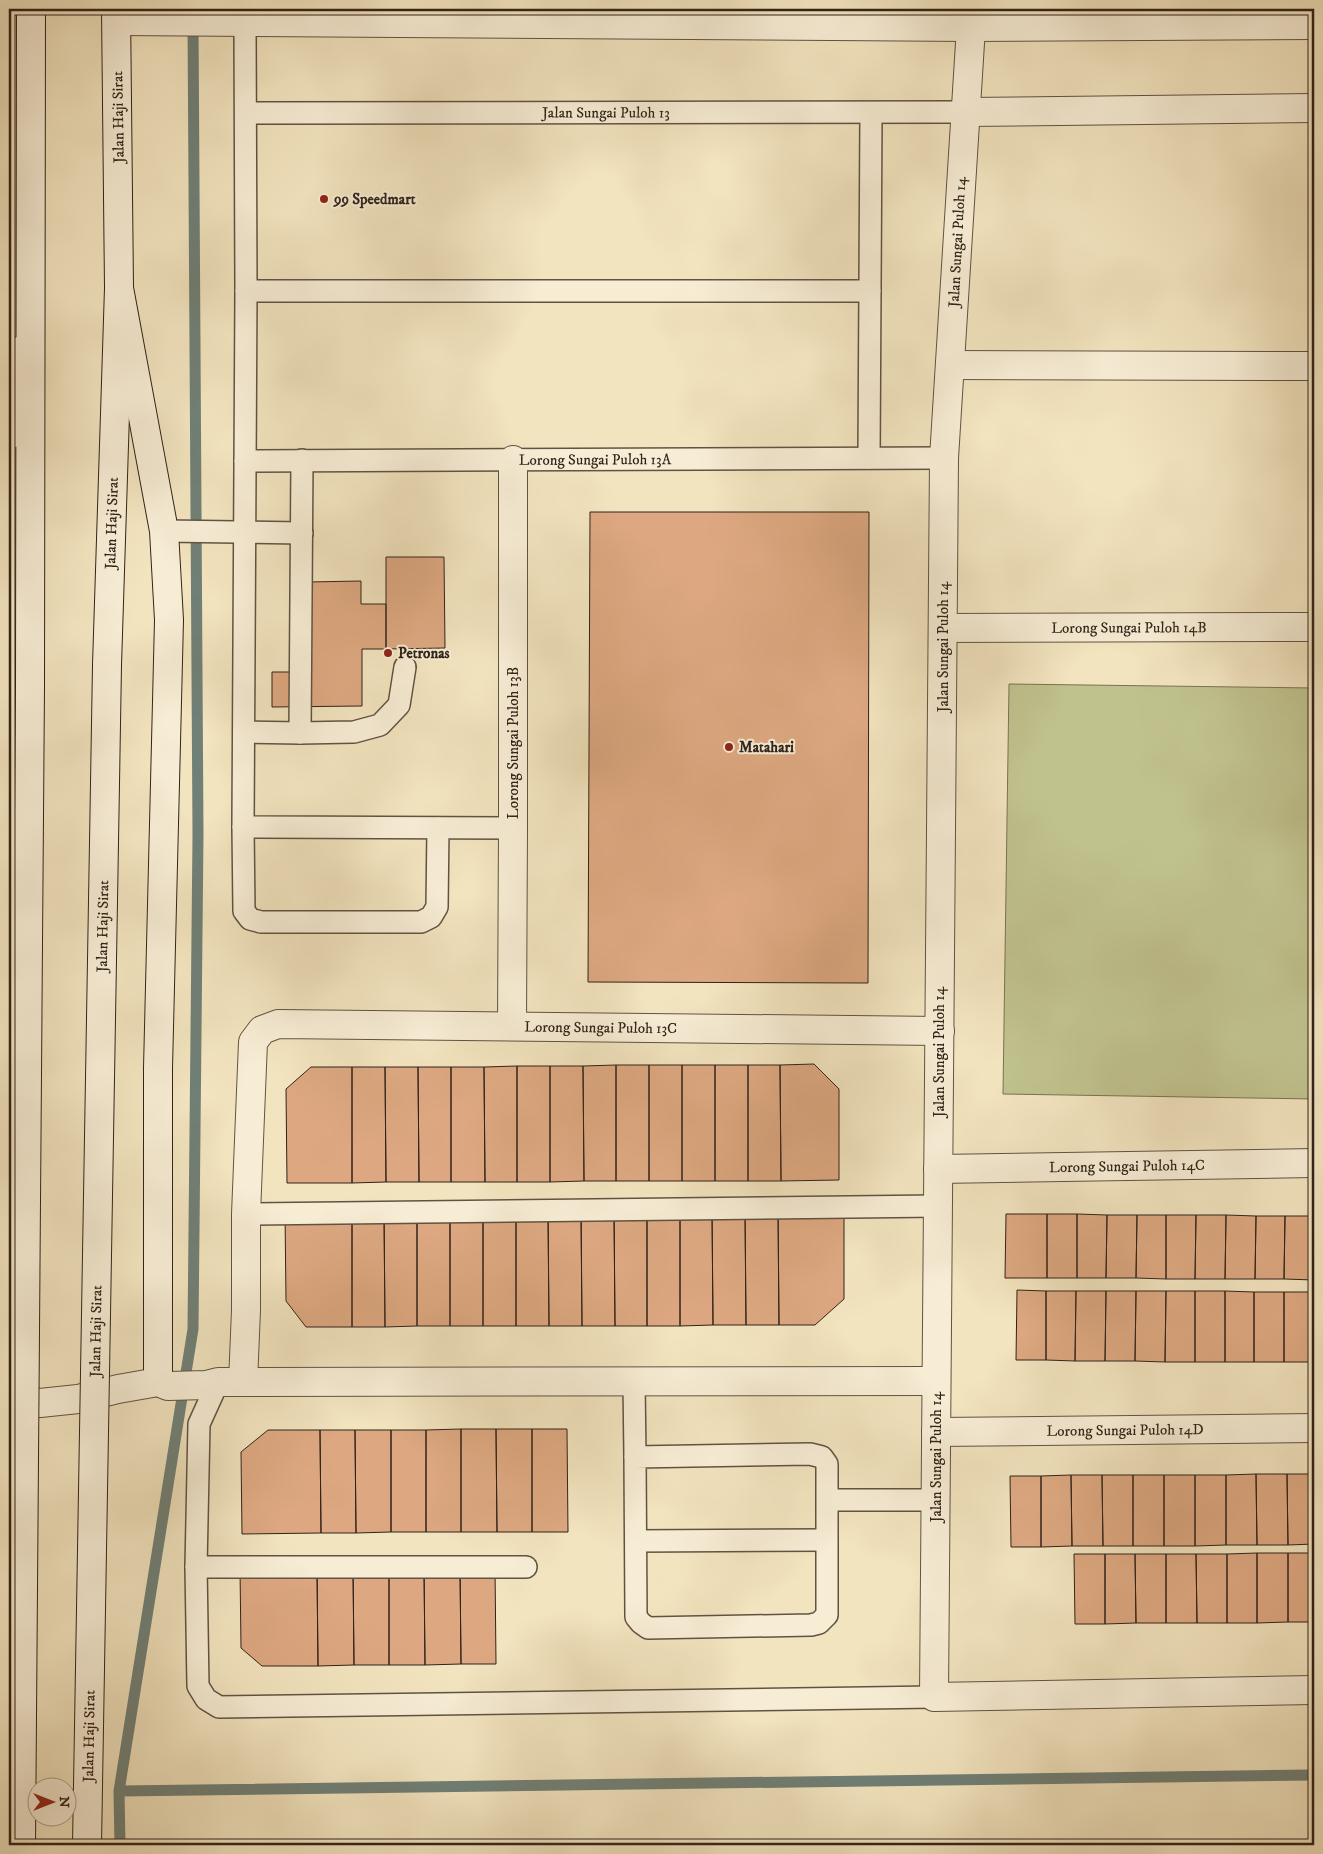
<svg xmlns="http://www.w3.org/2000/svg" width="1323" height="1854" font-family="'IM FELL DW Pica',serif">
  <rect width="100%" height="100%" fill="#f2e4bf"/>
  <filter id="stains"><feTurbulence type="fractalNoise" baseFrequency=".004" numOctaves="4"/><feColorMatrix values="0 0 0 0 .2 0 0 0 0 .09 0 0 0 0 .02 0 0 0 .5 -.17"/></filter>
  <radialGradient id="worn" r=".72"><stop offset=".6" stop-color="#630" stop-opacity="0"/><stop offset="1" stop-color="#630" stop-opacity=".3"/></radialGradient>
  <path fill="#c0c28e" stroke="#787254" d="M 1009,684 L 1314,688 L 1314,1099 L 1003,1094 Z"/>
  <g fill="none" stroke-linecap="round" stroke-linejoin="round">
    <path stroke="#708077" stroke-width="11" d="M 193,21 L 198,835 L 193,1329 L 119,1791 L 1314,1775
      M 119,1791 L 120,1845"/>
  </g>
  <path fill="#dda881" stroke="#30231a" d="M 590,512 L 869,512 L 868,983 L 588,982 Z
    M 386,557 L 444,557 L 445,648 L 386,649 Z
    M 361,581 L 361,604 L 386,604 L 386,649 L 362,649 L 362,706 L 272,707 L 272,672 L 309,672 L 308,582 Z
    M 814,1064 L 839,1089 L 839,1180 L 781,1181 L 780,1065 Z
    M 616,1065 L 616,1181 L 584,1181 L 583,1066 Z
    M 616,1065 L 649,1065 L 649,1181 L 616,1181 Z
    M 649,1065 L 682,1065 L 682,1181 L 649,1181 Z
    M 682,1065 L 715,1065 L 715,1181 L 682,1181 Z
    M 715,1065 L 748,1065 L 748,1181 L 715,1181 Z
    M 748,1065 L 780,1065 L 781,1181 L 748,1181 Z
    M 517,1066 L 517,1182 L 485,1182 L 484,1067 Z
    M 517,1066 L 550,1066 L 550,1182 L 517,1182 Z
    M 550,1066 L 583,1066 L 584,1181 L 550,1182 Z
    M 311,1067 L 352,1067 L 352,1183 L 287,1183 L 286,1089 Z
    M 352,1067 L 385,1067 L 386,1182 L 352,1183 Z
    M 385,1067 L 418,1067 L 419,1182 L 386,1182 Z
    M 418,1067 L 451,1067 L 451,1182 L 419,1182 Z
    M 451,1067 L 484,1067 L 485,1182 L 451,1182 Z
    M 778,1208 L 844,1208 L 844,1299 L 815,1325 L 779,1325 Z
    M 778,1208 L 779,1325 L 746,1325 L 745,1209 Z
    M 483,1209 L 516,1209 L 516,1326 L 483,1326 Z
    M 483,1209 L 483,1326 L 450,1326 L 450,1210 Z
    M 516,1209 L 548,1209 L 549,1326 L 516,1326 Z
    M 548,1209 L 581,1209 L 582,1326 L 549,1326 Z
    M 581,1209 L 614,1209 L 615,1326 L 582,1326 Z
    M 614,1209 L 647,1209 L 647,1326 L 615,1326 Z
    M 647,1209 L 680,1209 L 680,1326 L 647,1326 Z
    M 680,1209 L 712,1209 L 713,1325 L 680,1326 Z
    M 712,1209 L 745,1209 L 746,1325 L 713,1325 Z
    M 352,1210 L 352,1327 L 306,1327 L 286,1301 L 285,1211 Z
    M 352,1210 L 384,1210 L 385,1327 L 352,1327 Z
    M 384,1210 L 417,1210 L 417,1326 L 385,1327 Z
    M 417,1210 L 450,1210 L 450,1326 L 417,1326 Z
    M 1006,1214 L 1047,1214 L 1047,1278 L 1005,1278 Z
    M 1047,1214 L 1077,1214 L 1077,1278 L 1047,1278 Z
    M 1077,1214 L 1107,1215 L 1106,1278 L 1077,1278 Z
    M 1107,1215 L 1137,1215 L 1136,1278 L 1106,1278 Z
    M 1137,1215 L 1166,1215 L 1166,1279 L 1136,1278 Z
    M 1166,1215 L 1196,1215 L 1195,1279 L 1166,1279 Z
    M 1196,1215 L 1226,1215 L 1225,1279 L 1195,1279 Z
    M 1226,1215 L 1256,1216 L 1255,1279 L 1225,1279 Z
    M 1256,1216 L 1285,1216 L 1284,1279 L 1255,1279 Z
    M 1285,1216 L 1314,1216 L 1314,1280 L 1284,1279 Z
    M 1017,1290 L 1046,1291 L 1046,1360 L 1016,1360 Z
    M 1046,1291 L 1076,1291 L 1075,1361 L 1046,1360 Z
    M 1076,1291 L 1106,1291 L 1105,1361 L 1075,1361 Z
    M 1106,1291 L 1136,1291 L 1135,1361 L 1105,1361 Z
    M 1136,1291 L 1166,1291 L 1165,1362 L 1135,1361 Z
    M 1166,1291 L 1195,1291 L 1195,1362 L 1165,1362 Z
    M 1195,1291 L 1225,1291 L 1225,1362 L 1195,1362 Z
    M 1225,1291 L 1254,1292 L 1254,1362 L 1225,1362 Z
    M 1254,1292 L 1284,1292 L 1284,1362 L 1254,1362 Z
    M 1284,1292 L 1314,1292 L 1313,1362 L 1284,1362 Z
    M 1314,1292 L 1314,1362 L 1313,1362 Z
    M 461,1429 L 461,1532 L 426,1532 L 426,1430 Z
    M 461,1429 L 496,1429 L 497,1532 L 461,1532 Z
    M 496,1429 L 532,1429 L 532,1532 L 497,1532 Z
    M 532,1429 L 567,1429 L 568,1532 L 532,1532 Z
    M 268,1430 L 320,1430 L 321,1533 L 242,1534 L 241,1452 Z
    M 320,1430 L 355,1430 L 356,1533 L 321,1533 Z
    M 355,1430 L 391,1430 L 391,1532 L 356,1533 Z
    M 391,1430 L 426,1430 L 426,1532 L 391,1532 Z
    M 1256,1474 L 1257,1545 L 1226,1545 L 1226,1475 Z
    M 1256,1474 L 1287,1474 L 1288,1545 L 1257,1545 Z
    M 1287,1474 L 1314,1474 L 1314,1544 L 1288,1545 Z
    M 1071,1475 L 1072,1546 L 1041,1547 L 1041,1476 Z
    M 1071,1475 L 1102,1475 L 1103,1546 L 1072,1546 Z
    M 1102,1475 L 1133,1475 L 1133,1546 L 1103,1546 Z
    M 1133,1475 L 1164,1475 L 1164,1546 L 1133,1546 Z
    M 1164,1475 L 1195,1475 L 1195,1546 L 1164,1546 Z
    M 1195,1475 L 1226,1475 L 1226,1545 L 1195,1546 Z
    M 1010,1476 L 1041,1476 L 1041,1547 L 1011,1547 Z
    M 1257,1553 L 1288,1553 L 1288,1622 L 1257,1623 Z
    M 1257,1553 L 1257,1623 L 1227,1623 L 1227,1554 Z
    M 1288,1553 L 1314,1553 L 1314,1622 L 1288,1622 Z
    M 1074,1554 L 1105,1554 L 1105,1624 L 1075,1624 Z
    M 1105,1554 L 1135,1554 L 1136,1623 L 1105,1624 Z
    M 1135,1554 L 1166,1554 L 1166,1623 L 1136,1623 Z
    M 1166,1554 L 1196,1554 L 1197,1623 L 1166,1623 Z
    M 1196,1554 L 1227,1554 L 1227,1623 L 1197,1623 Z
    M 460,1567 L 495,1567 L 496,1664 L 461,1664 Z
    M 460,1567 L 461,1664 L 425,1665 L 424,1568 Z
    M 317,1568 L 318,1666 L 262,1666 L 241,1648 L 240,1569 Z
    M 317,1568 L 353,1568 L 354,1665 L 318,1666 Z
    M 353,1568 L 389,1568 L 389,1665 L 354,1665 Z
    M 389,1568 L 424,1568 L 425,1665 L 389,1665 Z"/>
  <g fill="none" stroke-linecap="round" stroke-linejoin="round">
    <defs>
      <g id="lane">
        <path d="M 245,23 L 246,291 L 243,827 L 513,828"/>
        <path id="s1" d="M 246,113 L 965,112"/>
        <path d="M 246,291 L 870,291"/>
        <path d="M 869,458 L 871,113"/>
        <path id="s2" d="M 245,461 L 944,458"/>
        <path d="M 164,531 L 302,533"/>
        <path d="M 244,732 L 300,733 L 302,460"/>
        <path d="M 300,733 L 354,732 L 380,725 L 399,705 L 405,667"/>
        <path d="M 243,827 L 244,911 L 250,919 L 261,922 L 421,922 L 431,917 L 437,907 L 438,828"/>
        <path d="M 246,1214 L 938,1206"/>
        <path d="M 218,1382 L 199,1424 L 196,1567 L 198,1686 L 206,1699 L 219,1707 L 934,1697"/>
        <path d="M 634,1382 L 635,1457"/>
        <path d="M 827,1500 L 827,1464 L 822,1457 L 810,1454 L 635,1457 L 636,1617 L 641,1623 L 648,1628 L 811,1625 L 819,1623 L 827,1615 L 827,1500 L 935,1500"/>
        <path d="M 636,1541 L 826,1540"/>
        <path d="M 196,1567 L 526,1567"/>
      </g>
      <g id="street">
        <path d="M 117,21 L 971,27 L 1314,25"/>
        <path d="M 971,27 L 944,458 L 934,1697 L 1314,1690"/>
        <path d="M 965,112 L 1314,108"/>
        <path d="M 950,365 L 1314,366"/>
        <path d="M 9,435 L 22,350"/>
        <path id="s3" d="M 943,628 L 1314,627"/>
        <path d="M 512,1026 L 513,828 L 513,460"/>
        <path id="s4" d="M 938,1169 L 1314,1163"/>
        <path id="s5" d="M 243,1382 L 246,1310 L 246,1214 L 253,1042 L 262,1030 L 278,1024 L 940,1031"/>
        <path d="M 9,1398 L 40,1403 L 78,1399 L 118,1389 L 158,1382 L 168,1386 L 206,1385 L 218,1382 L 936,1381"/>
        <path id="s6" d="M 936,1432 L 1314,1428"/>
      </g>
      <g id="secondary">
        <path d="M 119,288 L 164,531 L 169,620 L 158,1068 L 158,1382"/>
        <path id="s7" d="M 107,665 L 119,288 L 116,9"/>
        <path d="M 30,686 L 31,9"/>
      </g>
    </defs>
    <use href="#lane" stroke="#605343" stroke-width="24"/>
    <use href="#street" stroke="#605343" stroke-width="30"/>
    <use href="#secondary" stroke="#30231a" stroke-width="30"/>
    <use href="#lane" stroke="#f7edd5" stroke-width="21"/>
    <use href="#street" stroke="#f7edd5" stroke-width="28"/>
    <use href="#secondary" stroke="#f7edd5" stroke-width="28"/>
    <defs>
      <g id="secondary-bridge">
        <path d="M 21,1845 L 30,686"/>
        <path id="s8" d="M 87,1845 L 107,665"/>
      </g>
    </defs>
    <use href="#secondary-bridge" stroke="#30231a" stroke-width="30" stroke-linecap="butt"/>
    <use href="#secondary-bridge" stroke="#f7edd5" stroke-width="28"/>
  </g>
  <g fill="#8f2418" stroke="#f7edd5" stroke-width="2">
    <circle cx="324" cy="199" r="5"/>
    <circle cx="388" cy="653" r="5"/>
    <circle cx="729" cy="747" r="5"/>
  </g>
  <g text-anchor="middle" stroke-width="4" stroke-linejoin="round" paint-order="stroke">
    <g font-size="15" fill="#30231a" stroke="#f7edd5">
      <text dy="5" stroke="none"><textPath href="#s1" startOffset="360">Jalan Sungai Puloh 13</textPath></text>
      <text transform="translate(118 117) rotate(-91)" y="5">Jalan Haji Sirat</text>
      <text transform="translate(957 242) rotate(-87)" y="5">Jalan Sungai Puloh 14</text>
      <text dy="5" stroke="none"><textPath href="#s2" startOffset="350">Lorong Sungai Puloh 13A</textPath></text>
      <text dy="5" stroke="none"><textPath href="#s7" startOffset="142">Jalan Haji Sirat</textPath></text>
      <text dy="5" stroke="none"><textPath href="#s3" startOffset="186">Lorong Sungai Puloh 14B</textPath></text>
      <text transform="translate(943 647) rotate(-90)" y="5">Jalan Sungai Puloh 14</text>
      <text transform="translate(513 743) rotate(-90)" y="5">Lorong Sungai Puloh 13B</text>
      <text dy="5" stroke="none"><textPath href="#s8" startOffset="919">Jalan Haji Sirat</textPath></text>
      <text dy="5" stroke="none"><textPath href="#s5" startOffset="695">Lorong Sungai Puloh 13C</textPath></text>
      <text transform="translate(939 1052) rotate(-90)" y="5">Jalan Sungai Puloh 14</text>
      <text dy="5" stroke="none"><textPath href="#s4" startOffset="189">Lorong Sungai Puloh 14C</textPath></text>
      <text dy="5" stroke="none"><textPath href="#s8" startOffset="514">Jalan Haji Sirat</textPath></text>
      <text dy="5" stroke="none"><textPath href="#s6" startOffset="189">Lorong Sungai Puloh 14D</textPath></text>
      <text transform="translate(936 1457) rotate(-90)" y="5">Jalan Sungai Puloh 14</text>
      <text dy="5" stroke="none"><textPath href="#s8" startOffset="109">Jalan Haji Sirat</textPath></text>
    </g>
    <g font-size="15" font-weight="bold" fill="#30231a" stroke="#f7edd5" text-anchor="start">
      <text x="334" y="204">99 Speedmart</text>
      <text x="398" y="658">Petronas</text>
      <text x="739" y="752">Matahari</text>
    </g>
  </g>
  <rect width="1323" height="1854" fill="none" stroke="#f2e4bf" stroke-width="30"/>
  <rect x="10" y="10" width="1303" height="1834" fill="none" stroke="#30231a" stroke-width="2.5"/>
  <rect x="15" y="15" width="1293" height="1824" fill="none" stroke="#30231a"/>
  <g transform="translate(52 1802) rotate(90)"><circle r="24" fill="#f7edd5" stroke="#a79c8a"/>
  <path d="M0-4L9 19L0 12L-9 19Z" fill="#8f2418"/>
  <text y="-8" font-size="14" font-weight="bold" text-anchor="middle" fill="#30231a">N</text>
  </g>
  <rect width="100%" height="100%" filter="url(#stains)"/>
  <rect width="100%" height="100%" fill="url(#worn)"/>
</svg>
